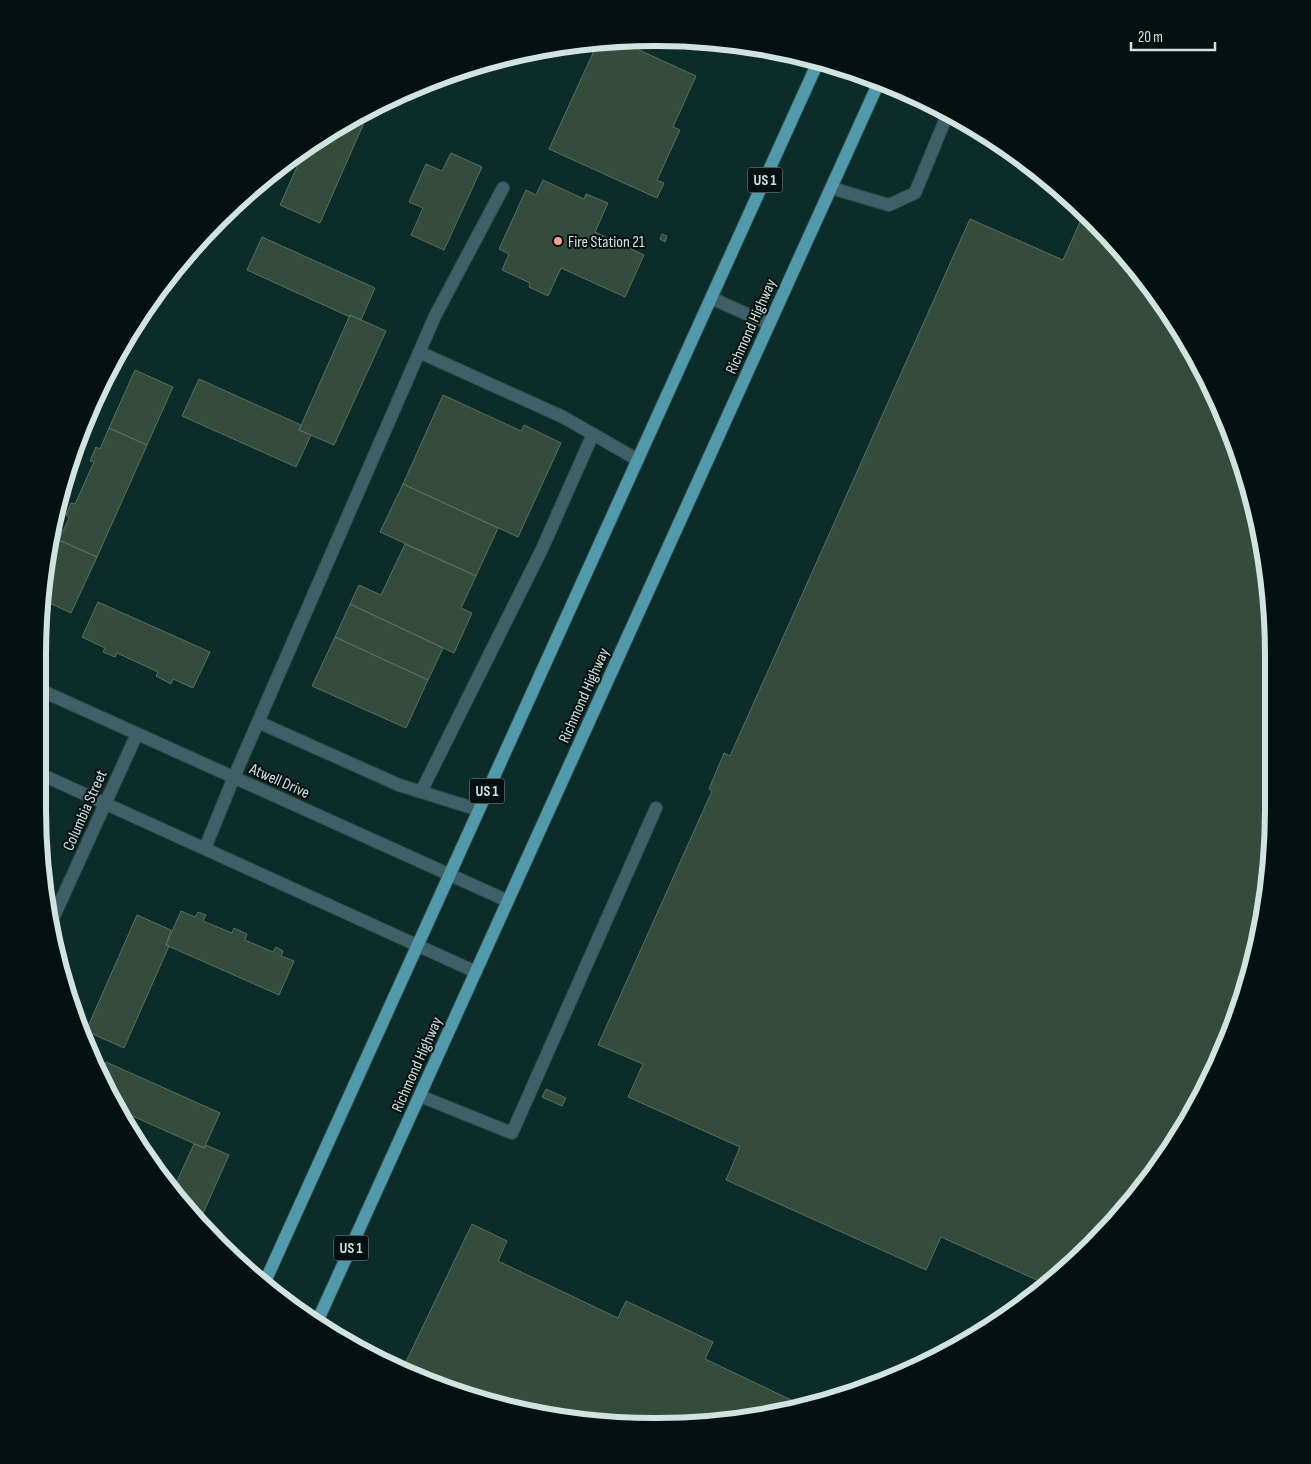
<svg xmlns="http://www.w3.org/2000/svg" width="1311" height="1464" font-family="'Sofia Sans Condensed',sans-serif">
  <rect width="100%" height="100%" fill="#0b2c28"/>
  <path fill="#354b3b" stroke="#5a7160" d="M 615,39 L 696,76 L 673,127 L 680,130 L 657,180 L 664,183 L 657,198 L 549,149 L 598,42 Z
    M 370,109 L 320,223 L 280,205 L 305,149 Z
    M 451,153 L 482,167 L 444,250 L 411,235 L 423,208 L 409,202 L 426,164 L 442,171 Z
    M 543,180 L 584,199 L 586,194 L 608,203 L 595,232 L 644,255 L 625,297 L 561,268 L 548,296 L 529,287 L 530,283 L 502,270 L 509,254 L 499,249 L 526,190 L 536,195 Z
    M 1084,213 L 1146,280 L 1210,382 L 1253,496 L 1272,615 L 1272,849 L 1253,968 L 1210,1082 L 1146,1185 L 1063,1273 L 1046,1284 L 941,1237 L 926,1270 L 726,1180 L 740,1147 L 628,1097 L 643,1064 L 598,1045 L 712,791 L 709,789 L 724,753 L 730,756 L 970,219 L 1063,260 Z
    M 662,234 L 667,236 L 665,242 L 660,239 Z
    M 262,237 L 375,288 L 361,320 L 350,315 L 350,317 L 247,270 Z
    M 350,315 L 386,331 L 334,445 L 299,430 Z
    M 135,370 L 173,387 L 147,445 L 109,428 Z
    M 199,379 L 301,425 L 299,430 L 311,435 L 296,467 L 182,416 Z
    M 443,395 L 521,431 L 524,425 L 561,443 L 518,537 L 403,484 Z
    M 109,428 L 147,445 L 97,557 L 59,540 L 69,518 L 66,515 L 71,503 L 75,504 L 94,462 L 90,461 L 96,447 L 100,449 Z
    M 403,484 L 498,528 L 476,576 L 380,532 Z
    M 59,540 L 97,557 L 71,613 L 41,599 L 45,572 Z
    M 405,544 L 476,576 L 461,608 L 472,613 L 454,653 L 350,604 L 359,585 L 381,595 Z
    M 98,602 L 210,652 L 193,688 L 173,679 L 171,684 L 156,676 L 158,672 L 117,653 L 115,657 L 103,652 L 105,648 L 82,637 Z
    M 350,604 L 443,648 L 428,680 L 335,637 Z
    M 335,637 L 428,680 L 406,728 L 312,686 Z
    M 181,911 L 195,917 L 198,912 L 206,915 L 203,921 L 232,933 L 234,928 L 247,934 L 245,940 L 273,952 L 276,947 L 283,951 L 281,956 L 294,961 L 279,995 L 166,945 Z
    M 137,915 L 171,930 L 166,945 L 169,946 L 124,1048 L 86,1031 Z
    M 106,1062 L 220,1113 L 204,1148 L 119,1110 L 100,1077 Z
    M 546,1089 L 566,1098 L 562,1106 L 542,1097 Z
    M 194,1144 L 204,1148 L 206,1145 L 229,1155 L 200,1220 L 172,1192 Z
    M 472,1224 L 507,1241 L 498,1261 L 618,1318 L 626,1301 L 713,1342 L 705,1359 L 806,1407 L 656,1426 L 535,1415 L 402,1370 Z"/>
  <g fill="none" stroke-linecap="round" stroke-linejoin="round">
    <defs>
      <path id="service" d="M 831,188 L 889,205 L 915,193 L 948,113
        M 711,298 L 769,324
        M 419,352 L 563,417 L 638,460
        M 258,722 L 399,785 L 479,810
        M 421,792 L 542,549 L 593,434
        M 205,848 L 234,777 L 435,316 L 503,188
        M 420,1096 L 512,1133 L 656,808"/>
      <path id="minor" d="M 38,689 L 508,901
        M 38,773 L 476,972
        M 49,927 L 137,734"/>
      <path id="primary" d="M 264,1284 L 818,62
        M 317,1322 L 879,82"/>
    </defs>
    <use href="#service" stroke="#2b4945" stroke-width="14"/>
    <use href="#minor" stroke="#2b4945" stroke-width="14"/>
    <use href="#primary" stroke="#2b4945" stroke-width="14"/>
    <use href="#service" stroke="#406069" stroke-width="12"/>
    <use href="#minor" stroke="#406069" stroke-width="12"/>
    <use href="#primary" stroke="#5399ac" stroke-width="12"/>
  </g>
  <circle fill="#f59c94" stroke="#051110" stroke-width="2" cx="558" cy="241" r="5"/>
  <g text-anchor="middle" stroke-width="4" stroke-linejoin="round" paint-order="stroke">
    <g fill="#051110" stroke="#94a4a2" stroke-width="1">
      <rect x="747.5" y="167.5" width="35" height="25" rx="4"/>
      <rect x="469.5" y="778.5" width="35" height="25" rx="4"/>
      <rect x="333.5" y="1235.5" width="35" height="25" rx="4"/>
    </g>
    <g font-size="15" font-weight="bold" fill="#d1e3e0">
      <text x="765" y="185">US 1</text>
      <text x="487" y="796">US 1</text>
      <text x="351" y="1253">US 1</text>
    </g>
    <g font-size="16" fill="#d1e3e0" stroke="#051110" text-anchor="start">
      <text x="568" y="247">Fire Station 21</text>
    </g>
    <g font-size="16" fill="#d1e3e0" stroke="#051110">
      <text transform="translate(750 326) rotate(-66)" y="6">Richmond Highway</text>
      <text transform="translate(583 695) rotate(-66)" y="6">Richmond Highway</text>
      <text transform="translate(280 780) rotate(24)" y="6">Atwell Drive</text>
      <text transform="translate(84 810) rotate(-66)" y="6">Columbia Street</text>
      <text transform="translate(416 1064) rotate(-66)" y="6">Richmond Highway</text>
    </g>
  </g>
  <path d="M0 0H1311V1464H0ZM655 46H656A609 609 0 0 1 1265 655V809A609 609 0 0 1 656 1418H655A609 609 0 0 1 46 809V655A609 609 0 0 1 655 46Z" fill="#051110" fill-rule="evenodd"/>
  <path fill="none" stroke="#d1e3e0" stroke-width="6" d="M655 46H656A609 609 0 0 1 1265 655V809A609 609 0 0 1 656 1418H655A609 609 0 0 1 46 809V655A609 609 0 0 1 655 46Z"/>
  <path d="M1131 42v8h84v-8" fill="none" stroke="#d1e3e0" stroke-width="2.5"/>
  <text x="1138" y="42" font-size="15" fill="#d1e3e0" stroke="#051110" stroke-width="4" paint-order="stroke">20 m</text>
</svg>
